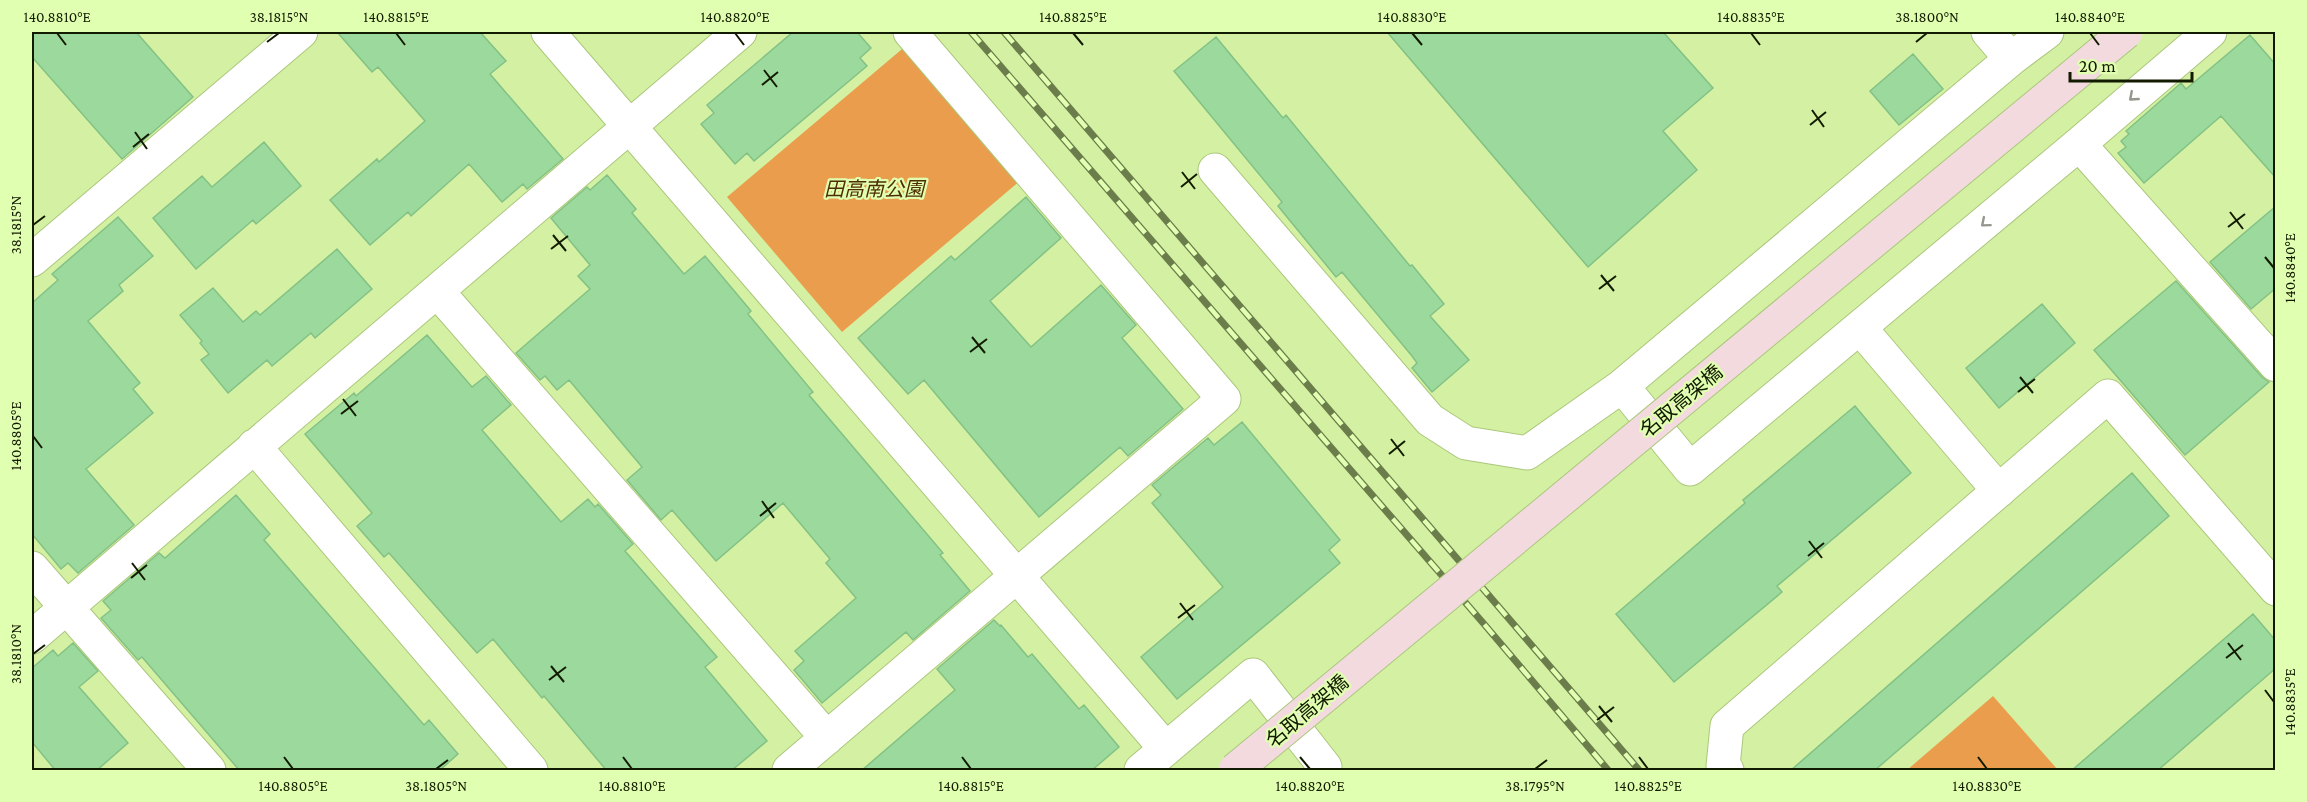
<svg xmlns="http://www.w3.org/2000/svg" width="2307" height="802" font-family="'Crimson Pro','Noto Sans JP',serif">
  <rect width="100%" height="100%" fill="#d4f1a3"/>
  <path fill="#ea9e4d" d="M 908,44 L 1022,179 L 842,332 L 727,197 Z
    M 1993,696 L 2058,770 L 1907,770 Z"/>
  <path fill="#9bd99c" stroke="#83c185" stroke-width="1.5" d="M 32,32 L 136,32 L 193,97 L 122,159 L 32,57 Z
    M 337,32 L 480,32 L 506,61 L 490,74 L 563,159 L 527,189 L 523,184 L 502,202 L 469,164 L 411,216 L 408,212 L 370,245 L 330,200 L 377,159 L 379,162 L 425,121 L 378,67 L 372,72 Z
    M 793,32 L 857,32 L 871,48 L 860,58 L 867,66 L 754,161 L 747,153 L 735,164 L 701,124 L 714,113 L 707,105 Z
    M 1387,32 L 1663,32 L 1713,88 L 1663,131 L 1697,170 L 1588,267 Z
    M 2250,35 L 2276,65 L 2276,178 L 2221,116 L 2144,183 L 2118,153 L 2126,147 L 2121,141 L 2129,134 L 2126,131 L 2181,83 L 2186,89 Z
    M 1216,37 L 1283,118 L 1286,115 L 1410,266 L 1412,265 L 1444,304 L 1430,316 L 1469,360 L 1432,392 L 1412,368 L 1417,363 L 1412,356 L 1342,272 L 1336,277 L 1278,206 L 1282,202 L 1174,71 Z
    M 1913,54 L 1943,89 L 1899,125 L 1870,91 Z
    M 264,142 L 301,186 L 256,224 L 253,220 L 196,269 L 153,218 L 202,176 L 212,187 Z
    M 607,175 L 636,209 L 632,213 L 684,274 L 705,256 L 751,311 L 748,314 L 813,392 L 809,395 L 943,553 L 940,555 L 970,591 L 913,640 L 906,632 L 822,703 L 794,670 L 804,661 L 795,651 L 856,598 L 826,563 L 830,559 L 783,503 L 716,561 L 672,510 L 661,520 L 627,480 L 642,467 L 569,380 L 557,390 L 545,376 L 540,380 L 516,353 L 590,289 L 578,276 L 590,265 L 551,218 L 587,187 L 590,190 Z
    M 1026,197 L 1061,238 L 990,301 L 1031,347 L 1101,285 L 1136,325 L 1122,338 L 1183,409 L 1128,456 L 1120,447 L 1039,517 L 924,380 L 908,394 L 858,338 L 951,256 L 955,260 Z
    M 2276,206 L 2276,288 L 2251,309 L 2210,262 Z
    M 118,217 L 153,256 L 119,285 L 123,291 L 88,321 L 140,383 L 133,389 L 153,413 L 86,469 L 134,525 L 78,573 L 68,563 L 61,569 L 32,534 L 32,303 L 58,280 L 52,274 Z
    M 337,249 L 372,289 L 315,338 L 311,333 L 272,366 L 267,360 L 228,393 L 201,360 L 209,354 L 200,343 L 202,341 L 180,315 L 213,288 L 243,322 L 256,311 L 260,315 Z
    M 2176,281 L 2262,377 L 2269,382 L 2185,455 L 2094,350 Z
    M 2042,304 L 2075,343 L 1999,408 L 1966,368 Z
    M 427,335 L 472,387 L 486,376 L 511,405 L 482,430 L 561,522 L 588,499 L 595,507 L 598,504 L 633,544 L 625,551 L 717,657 L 705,667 L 767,741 L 731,771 L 607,771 L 544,696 L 542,698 L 493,639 L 477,653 L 389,553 L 384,557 L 357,526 L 372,513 L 305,434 L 354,393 L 356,396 Z
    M 1855,406 L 1911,473 L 1777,586 L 1782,592 L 1674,682 L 1616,614 L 1745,503 L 1743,500 Z
    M 1242,422 L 1340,540 L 1329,550 L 1340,563 L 1177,699 L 1141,657 L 1223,587 L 1152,503 L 1161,495 L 1152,485 L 1208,438 L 1214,445 Z
    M 2132,473 L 2169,516 L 1874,771 L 1790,771 Z
    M 236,495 L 270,534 L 264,540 L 424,725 L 429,720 L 458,754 L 439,771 L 240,771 L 142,657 L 138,660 L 101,618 L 111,610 L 103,601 L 159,553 L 165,558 Z
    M 2253,614 L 2276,641 L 2276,668 L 2157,771 L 2071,771 Z
    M 994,620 L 1000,626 L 1001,625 L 1028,657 L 1032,654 L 1079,709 L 1084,705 L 1119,747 L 1091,771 L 861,771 L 955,690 L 937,669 Z
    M 73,643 L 98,671 L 79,687 L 128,743 L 96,771 L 56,771 L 32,742 L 32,668 L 53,650 L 58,656 Z"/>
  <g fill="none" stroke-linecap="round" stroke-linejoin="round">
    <defs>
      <path id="minor" d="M 548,32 L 1166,749
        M 1988,32 L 2011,59
        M 2047,32 L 2011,59 L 1622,386 L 1690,469 L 2079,144 L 2210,32
        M 2079,144 L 2276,365
        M 1215,170 L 1430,420 L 1466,443 L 1527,453 L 1622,386
        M 32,260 L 301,32
        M 437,291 L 827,738
        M 1860,328 L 1999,491
        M 254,446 L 531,770
        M 32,568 L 209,770
        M 32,637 L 740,32
        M 789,770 L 1224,399 L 910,32
        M 1141,770 L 1253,675 L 1325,767 L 1321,770
        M 1727,770 L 1723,766 L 1727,726 L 2108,396 L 2276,589"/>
    </defs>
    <use href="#minor" stroke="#abc77b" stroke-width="35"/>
    <use href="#minor" stroke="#fff" stroke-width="33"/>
    <defs>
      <path id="rail" d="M 971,32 L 1484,624 L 1608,770
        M 1004,32 L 1639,770"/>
    </defs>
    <use href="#rail" stroke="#6b7d4b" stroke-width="7"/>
    <use href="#rail" stroke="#e1ffb0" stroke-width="4.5" stroke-dasharray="14" stroke-linecap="butt"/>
    <defs>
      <path id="secondary-bridge" d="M 1235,770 L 2126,32"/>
    </defs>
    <use href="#secondary-bridge" stroke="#abc77b" stroke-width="35" stroke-linecap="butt"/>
    <use href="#secondary-bridge" stroke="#f2dadf" stroke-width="33"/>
  </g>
  <defs><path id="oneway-chevron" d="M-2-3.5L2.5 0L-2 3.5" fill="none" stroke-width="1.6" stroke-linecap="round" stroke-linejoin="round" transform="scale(1.5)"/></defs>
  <g stroke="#94988c">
    <use href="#oneway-chevron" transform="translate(2133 97) rotate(139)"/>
    <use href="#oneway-chevron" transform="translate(1985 223) rotate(140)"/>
  </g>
  <path fill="none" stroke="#121b00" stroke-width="2" d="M 57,33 L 66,45M 396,33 L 405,45M 735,33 L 744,45M 1073,33 L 1083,45M 1412,33 L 1422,45M 1751,33 L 1760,45M 2090,33 L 2099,45M 267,42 L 279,33M 1916,42 L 1927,33M 764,70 L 777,87M 762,85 L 778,72M 1812,110 L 1824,127M 1810,125 L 1826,112M 135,132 L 147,149M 133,147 L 149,134M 1182,172 L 1195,189M 1181,187 L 1197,174M 2230,212 L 2243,229M 33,225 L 45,216M 2228,227 L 2245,214M 553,235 L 566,251M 551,249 L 568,236M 2265,257 L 2274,268M 1601,275 L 1614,291M 1599,289 L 1616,276M 972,337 L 985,353M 970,352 L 987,339M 2020,377 L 2033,393M 2018,392 L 2035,379M 343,399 L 356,416M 341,414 L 358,401M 33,436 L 42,448M 1391,439 L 1404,456M 1389,454 L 1405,441M 762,501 L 774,518M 760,516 L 776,503M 1809,541 L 1822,558M 1808,556 L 1824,543M 132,563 L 145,580M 131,578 L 147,565M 1180,603 L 1193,620M 1178,618 L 1195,605M 2228,643 L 2241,660M 33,654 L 45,645M 2226,658 L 2243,645M 551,666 L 564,682M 549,680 L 566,667M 2265,690 L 2274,702M 1599,706 L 1612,722M 1597,720 L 1614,707M 284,757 L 293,769M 623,757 L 632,769M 962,757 L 971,769M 1300,757 L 1310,769M 1639,757 L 1648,769M 1978,757 L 1987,769M 436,769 L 448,760M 1535,769 L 1547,760"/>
  <g text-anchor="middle" stroke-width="4.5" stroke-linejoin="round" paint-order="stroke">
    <g font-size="20" font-style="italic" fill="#4f2d03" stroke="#e1ffb0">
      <text x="874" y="196">田高南公園</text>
    </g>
    <g font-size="20" fill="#121b00" stroke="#e1ffb0">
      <text transform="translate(1681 401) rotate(-40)" y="7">名取高架橋</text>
      <text transform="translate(1307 711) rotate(-40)" y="7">名取高架橋</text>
    </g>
  </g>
  <rect width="2307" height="802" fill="none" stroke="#e1ffb0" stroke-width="66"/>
  <path d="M2070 72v9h122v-9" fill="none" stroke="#121b00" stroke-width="3"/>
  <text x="2079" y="72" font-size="18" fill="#121b00" stroke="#e1ffb0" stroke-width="4.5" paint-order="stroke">20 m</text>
  <rect x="33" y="33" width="2241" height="736" fill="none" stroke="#121b00" stroke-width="2"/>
  <g font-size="15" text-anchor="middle" fill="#121b00">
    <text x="57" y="22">140.8810°E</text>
    <text x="279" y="22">38.1815°N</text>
    <text x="396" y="22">140.8815°E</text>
    <text x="735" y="22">140.8820°E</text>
    <text x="1073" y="22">140.8825°E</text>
    <text x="1412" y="22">140.8830°E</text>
    <text x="1751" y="22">140.8835°E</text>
    <text x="1927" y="22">38.1800°N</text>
    <text x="2090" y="22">140.8840°E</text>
    <text transform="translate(16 225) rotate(-90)" y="5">38.1815°N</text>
    <text transform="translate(2290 268) rotate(-90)" y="5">140.8840°E</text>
    <text transform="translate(16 436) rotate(-90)" y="5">140.8805°E</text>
    <text transform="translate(16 654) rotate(-90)" y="5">38.1810°N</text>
    <text transform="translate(2290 702) rotate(-90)" y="5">140.8835°E</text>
    <text x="293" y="791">140.8805°E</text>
    <text x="436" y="791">38.1805°N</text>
    <text x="632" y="791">140.8810°E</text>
    <text x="971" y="791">140.8815°E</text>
    <text x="1310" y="791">140.8820°E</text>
    <text x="1535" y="791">38.1795°N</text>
    <text x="1648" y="791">140.8825°E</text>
    <text x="1987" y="791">140.8830°E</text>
  </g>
</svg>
